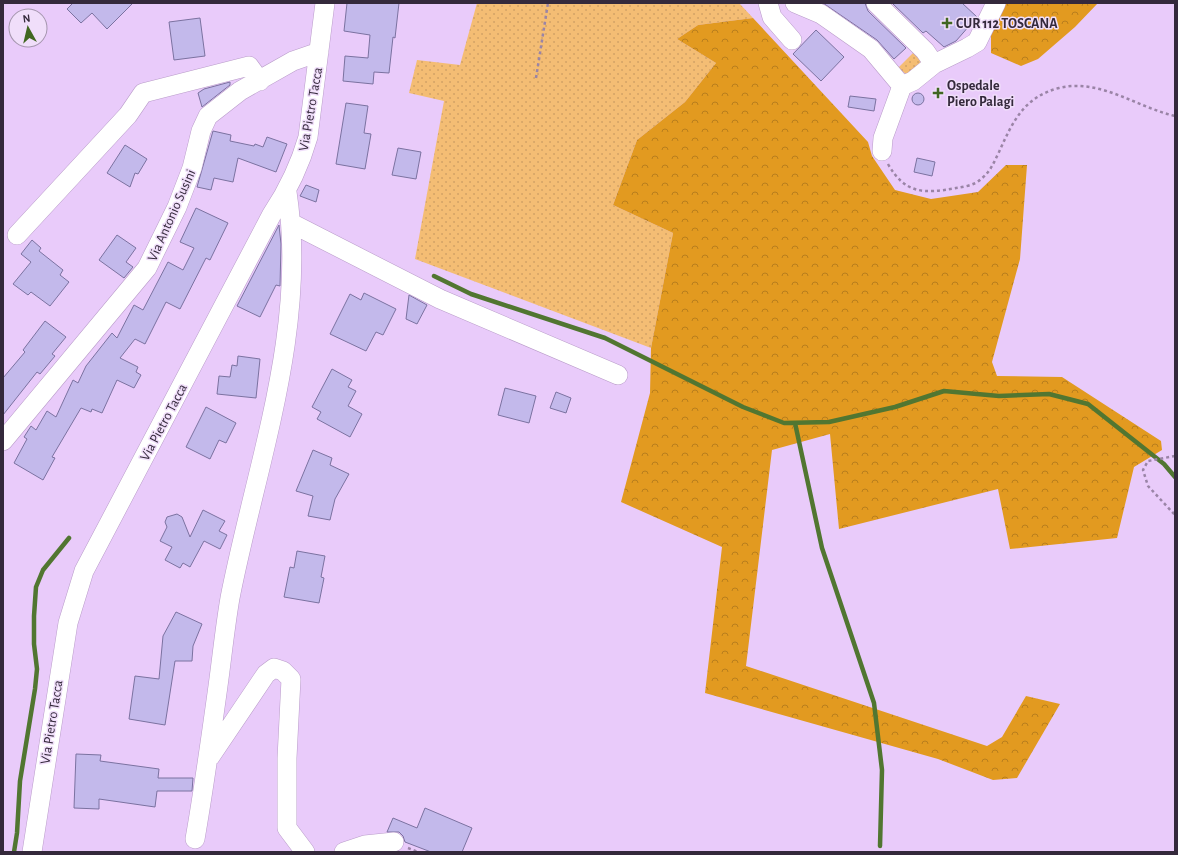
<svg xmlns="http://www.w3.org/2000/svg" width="1178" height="855" font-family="'Alegreya Sans',sans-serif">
  <defs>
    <pattern id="grass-dots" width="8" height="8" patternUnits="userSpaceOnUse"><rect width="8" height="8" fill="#f4bd74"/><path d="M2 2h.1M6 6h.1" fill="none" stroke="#d2a265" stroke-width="1.8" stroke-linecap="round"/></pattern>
    <pattern id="forest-crowns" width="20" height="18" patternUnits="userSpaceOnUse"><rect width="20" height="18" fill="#e29a20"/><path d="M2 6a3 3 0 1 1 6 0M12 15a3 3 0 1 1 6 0" fill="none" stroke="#b87e1d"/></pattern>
  </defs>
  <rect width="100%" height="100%" fill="#e9cbfa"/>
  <path fill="url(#grass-dots)" d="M 477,3 L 739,3 L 753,18 L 698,25 L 677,39 L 716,63 L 685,102 L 637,140 L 613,205 L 673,233 L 651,348 L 415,259 L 444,101 L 409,93 L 417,60 L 460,65 Z
    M 918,48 L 924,61 L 911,74 L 906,74 L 898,68 Z"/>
  <path fill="url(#forest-crowns)" d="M 1004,3 L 1098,3 L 1075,27 L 1038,59 L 1021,66 L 991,53 L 991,21 Z
    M 753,18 L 868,142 L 872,156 L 895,190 L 931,199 L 978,192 L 1006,165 L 1027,165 L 1020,259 L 992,362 L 997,376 L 1062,377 L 1161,441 L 1162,450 L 1134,467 L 1117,538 L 1010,549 L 998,489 L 839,529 L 830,434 L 772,450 L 746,666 L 987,746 L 1002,737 L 1026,696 L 1060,704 L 1017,778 L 993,780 L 938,759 L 705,693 L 722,547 L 621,502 L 650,393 L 651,348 L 673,233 L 613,205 L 637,140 L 685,102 L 716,63 L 677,39 L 698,25 Z"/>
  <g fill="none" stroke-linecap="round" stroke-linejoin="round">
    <path stroke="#517631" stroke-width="4.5" d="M 434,276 L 471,294 L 605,338 L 743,407 L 784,423 L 829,422 L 895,407 L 944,391 L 999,396 L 1049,394 L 1088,404 L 1164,464 L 1175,477
      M 795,423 L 822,548 L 874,703 L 882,770 L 880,846
      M 14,852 L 17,833 L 20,781 L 35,689 L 37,669 L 34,644 L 34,616 L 36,587 L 43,570 L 69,538"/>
  </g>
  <path fill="#c3b9eb" stroke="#7b72a0" d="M 73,3 L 133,3 L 107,29 L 92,13 L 81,23 L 67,9 Z
    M 347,3 L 399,3 L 395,38 L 393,37 L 389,73 L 374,72 L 373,84 L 343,81 L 345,56 L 368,58 L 370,35 L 344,31 Z
    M 823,3 L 865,3 L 868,11 L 906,48 L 894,59 L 877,40 Z
    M 892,3 L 962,3 L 977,17 L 956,41 L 944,47 L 926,31 L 923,33 Z
    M 200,18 L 205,56 L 174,60 L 169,22 Z
    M 816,30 L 844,57 L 821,81 L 793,54 Z
    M 230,82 L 230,85 L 202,107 L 198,93 L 204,89 Z
    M912 99a6 6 0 1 1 12 0a6 6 0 1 1-12 0Z
    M 850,96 L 876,99 L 874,111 L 848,107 Z
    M 346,103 L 368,106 L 364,133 L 371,134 L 365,169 L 336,164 Z
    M 213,131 L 231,135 L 230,141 L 254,146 L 255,144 L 263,147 L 267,137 L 287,144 L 276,172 L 238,158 L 233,182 L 214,178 L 211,190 L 197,187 Z
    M 125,145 L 147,159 L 138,174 L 135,173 L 130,187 L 107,173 Z
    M 398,148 L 421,152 L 416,179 L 392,175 Z
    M 917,158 L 935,162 L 932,176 L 914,172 Z
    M 306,185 L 319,190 L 316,202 L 300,196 Z
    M 196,208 L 228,223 L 210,260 L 206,258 L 180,309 L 166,302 L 145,344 L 135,339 L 120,358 L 138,367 L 136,372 L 141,375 L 134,388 L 117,380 L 102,413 L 92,409 L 91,412 L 81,408 L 52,457 L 55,458 L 43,480 L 14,463 L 27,439 L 24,437 L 31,426 L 36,430 L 47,411 L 56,417 L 73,380 L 78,383 L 86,366 L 112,333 L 117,338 L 134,305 L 143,310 L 168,262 L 183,270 L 194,248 L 180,242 Z
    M 279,225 L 281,244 L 280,286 L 276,285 L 260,317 L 237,306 Z
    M 117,235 L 136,248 L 126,262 L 133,267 L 124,278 L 99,260 Z
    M 32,240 L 41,248 L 39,251 L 63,270 L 60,275 L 69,282 L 50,306 L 31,292 L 28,295 L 13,284 L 31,262 L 21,254 Z
    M 364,293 L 396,309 L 383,335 L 376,332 L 366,351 L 330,334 L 350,294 L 361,300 Z
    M 409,295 L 427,305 L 417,324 L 406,319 Z
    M 45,321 L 66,337 L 52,354 L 55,356 L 40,374 L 37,372 L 3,415 L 3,378 L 25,352 L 23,350 Z
    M 238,356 L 260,359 L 256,398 L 217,394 L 219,376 L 230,377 L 232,365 L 237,366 Z
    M 332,369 L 352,380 L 348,387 L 356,391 L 348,406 L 362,414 L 350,437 L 317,419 L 321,412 L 312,407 Z
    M 505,388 L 536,396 L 529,423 L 498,415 Z
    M 556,392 L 571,398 L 566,413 L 550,408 Z
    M 206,407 L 236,423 L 226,443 L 219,440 L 210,459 L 186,447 Z
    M 313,450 L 332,458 L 330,465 L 349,474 L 335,499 L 330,520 L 308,516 L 313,496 L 296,491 Z
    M 203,510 L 225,521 L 219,531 L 227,535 L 220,549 L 204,541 L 190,567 L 183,563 L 180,568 L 165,560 L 172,547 L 160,541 L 167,527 L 165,522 L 167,517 L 177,514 L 182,517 L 190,537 Z
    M 297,551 L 325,556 L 321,577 L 324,578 L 319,603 L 284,597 L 290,567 L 294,568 Z
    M 176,612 L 202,624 L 193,646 L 192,661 L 175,661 L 165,725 L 129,719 L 135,676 L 159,679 L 163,636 Z
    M 76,754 L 101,755 L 100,761 L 159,769 L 158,778 L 193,778 L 192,791 L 157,791 L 155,807 L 99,799 L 99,809 L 74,808 Z
    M 425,808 L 472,828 L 462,852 L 431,852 L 405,842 L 403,836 L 399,832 L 387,832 L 393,818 L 417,828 Z"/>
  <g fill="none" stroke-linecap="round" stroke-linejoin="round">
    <defs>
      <path id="minor" d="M 768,3 L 772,17 L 792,40
        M 795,3 L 821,14 L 871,49 L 902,86 L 883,138 L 882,151
        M 876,3 L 925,51 L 934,64
        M 902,86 L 913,81 L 934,64 L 967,48 L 977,42 L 996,3
        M 291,223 L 440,299 L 618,375
        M 17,235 L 128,115 L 143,93 L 249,66 L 260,81
        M 3,441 L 147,268 L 177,207 L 192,168 L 201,131 L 208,116 L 240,91 L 293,61 L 319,52
        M 210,757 L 266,674 L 274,668 L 283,671 L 291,679 L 287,758 L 287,828 L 305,852
        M 195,839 C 204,788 211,737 218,686 C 222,657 225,627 230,598 C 256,465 308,329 287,192
        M 32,852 L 68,623 L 84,571 L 272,214 C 288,190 300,165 308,137 L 325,3
        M 344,852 L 365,845 L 394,842"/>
    </defs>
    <use href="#minor" stroke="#b99cc9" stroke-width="20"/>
    <path stroke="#9a84a6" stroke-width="2.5" stroke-dasharray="3 3" stroke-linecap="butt" d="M 536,78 L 548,3
      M 888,164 C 905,194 924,194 956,188 C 964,187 975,185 981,179 C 991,171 994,162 999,152 C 1013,121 1024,97 1059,88 C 1100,78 1136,107 1175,116
      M 1175,456 L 1148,461 L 1143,470 L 1148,486 L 1175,515
      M 408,848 L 418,852"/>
    <use href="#minor" stroke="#fff" stroke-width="19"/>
  </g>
  <g fill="#416721" stroke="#f0defa" stroke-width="1.5">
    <path d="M945 17h4v4h4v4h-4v4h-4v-4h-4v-4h4z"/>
    <path d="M936 87h4v4h4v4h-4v4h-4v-4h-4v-4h4z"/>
  </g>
  <g text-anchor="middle" stroke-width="3" stroke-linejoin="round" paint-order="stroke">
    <g font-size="14" font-weight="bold" fill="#34293b" stroke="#f0defa" text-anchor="start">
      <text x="956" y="28">CUR 112 TOSCANA</text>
      <text x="947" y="90">Ospedale<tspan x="947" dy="16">Piero Palagi</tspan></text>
    </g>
    <g font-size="14" fill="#34293b" stroke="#f0defa">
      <text transform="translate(310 109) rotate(-80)" y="5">Via Pietro Tacca</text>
      <text transform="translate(171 215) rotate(-66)" y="5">Via Antonio Susini</text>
      <text transform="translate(163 422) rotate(-62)" y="5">Via Pietro Tacca</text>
      <text transform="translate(51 722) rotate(-81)" y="5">Via Pietro Tacca</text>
    </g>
  </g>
  <rect width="1178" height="855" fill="none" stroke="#34293b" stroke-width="8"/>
  <g transform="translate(28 28) rotate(352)"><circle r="19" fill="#f0defa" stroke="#a596ae"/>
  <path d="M0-3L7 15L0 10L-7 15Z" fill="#416721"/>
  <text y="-6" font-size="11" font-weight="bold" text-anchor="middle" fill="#34293b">N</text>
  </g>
</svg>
